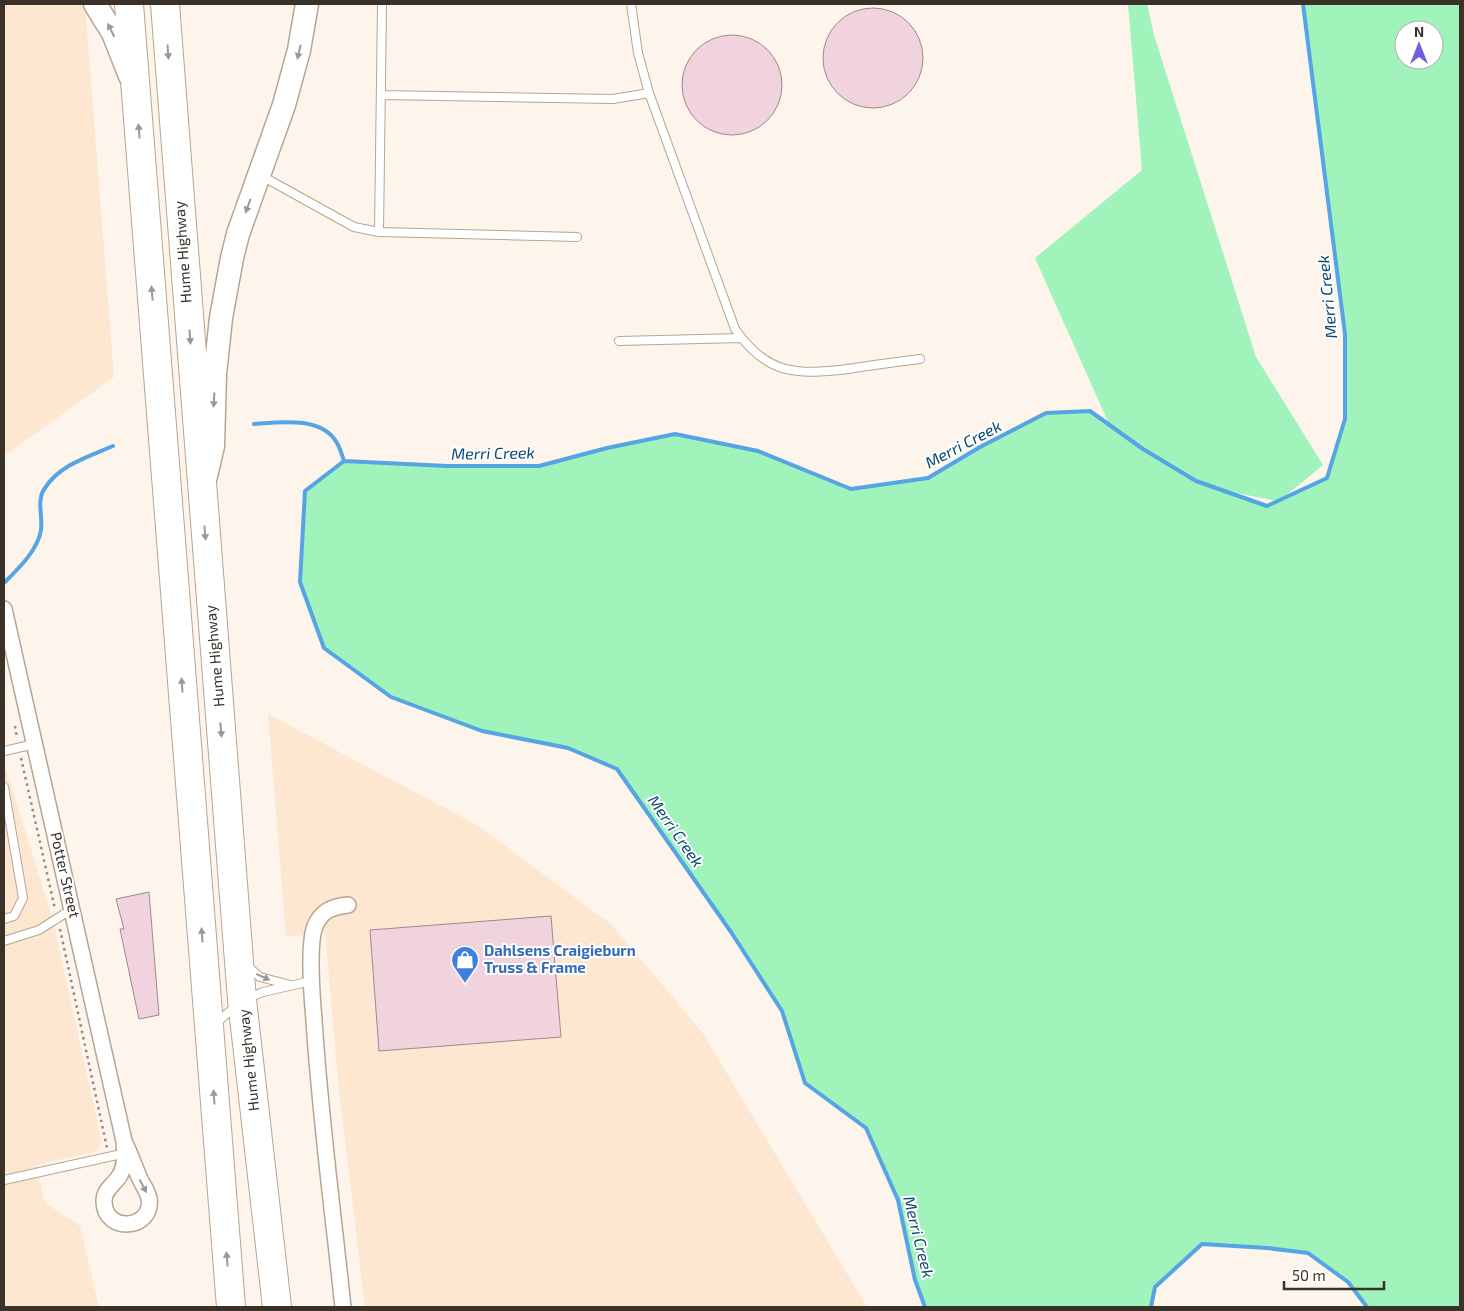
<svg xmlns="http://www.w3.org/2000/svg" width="1464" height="1311" font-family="'Exo 2',sans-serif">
  <rect width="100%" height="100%" fill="#fdf5ec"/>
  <path fill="#fde7d1" d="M 4,4 L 85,4 L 114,377 L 4,456 Z
    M 268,714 L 477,825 L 612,925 L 702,1032 L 867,1307 L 365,1307 L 339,1091 L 325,933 L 286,937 Z
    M 4,763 L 53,920 L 102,1143 L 97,1151 L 36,1165 L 45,1203 L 80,1226 L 99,1307 L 4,1307 Z"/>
  <path fill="#9ff3bb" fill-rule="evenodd" d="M 1128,4 L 1147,4 L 1154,35 L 1256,357 L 1323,465 L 1283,498 L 1327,478 L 1345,419 L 1345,334 L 1303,4 L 1460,4 L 1460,1307 L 1367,1307 L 1348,1281 L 1308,1253 L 1267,1248 L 1202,1244 L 1155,1287 L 1151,1307 L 925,1307 L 915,1280 L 898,1200 L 866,1128 L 805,1083 L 782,1011 L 731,932 L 617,769 L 568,748 L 482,731 L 391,697 L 324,648 L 300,582 L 305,491 L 344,461 L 447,466 L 539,466 L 607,448 L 675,434 L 758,451 L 851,489 L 928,478 L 980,447 L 1046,413 L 1090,411 L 1143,449 L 1174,467 L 1109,424 L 1035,258 L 1142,170 ZM 1404,30 L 1434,30 L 1434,60 L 1404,60 ZM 1226,491 L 1277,501 L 1267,506 Z"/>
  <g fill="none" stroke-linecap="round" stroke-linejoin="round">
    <path stroke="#54a4e6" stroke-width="4" d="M 254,424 C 280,422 322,416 337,443 C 340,448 342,455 344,461
      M 4,583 C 18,569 38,550 41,530 C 43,516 36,500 45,488 C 59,465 90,456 113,446
      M 925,1307 L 915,1280 L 898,1200 L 866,1128 L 805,1083 L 782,1011 L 731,932 L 617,769 L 568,748 L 482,731 L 391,697 L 324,648 L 300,582 L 305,491 L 344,461 L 447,466 L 539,466 L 607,448 L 675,434 L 758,451 L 851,489 L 928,478 L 980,447 L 1046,413 L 1090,411 L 1143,449 L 1196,481 L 1267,506 L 1327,478 L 1345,419 L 1345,334 L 1303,4
      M 1151,1307 L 1155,1287 L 1202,1244 L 1267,1248 L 1308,1253 L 1348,1282 L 1367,1307"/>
  </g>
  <path fill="#f1d3de" stroke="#a28691" d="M823 58a50 50 0 1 1 100 0a50 50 0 1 1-100 0Z
    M682 85a50 50 0 1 1 100 0a50 50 0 1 1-100 0Z
    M 149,892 L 159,1015 L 139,1019 L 120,929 L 124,929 L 116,899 Z
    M 551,916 L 561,1037 L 379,1051 L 370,930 Z"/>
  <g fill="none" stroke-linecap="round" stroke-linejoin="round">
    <defs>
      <path id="lane" d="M 649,93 L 735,329 C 767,375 796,375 848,369 C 872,365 896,362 920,359
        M 382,95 L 613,99 L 649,93 L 638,53 L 631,4
        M 260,175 L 354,227 L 379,232 L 382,4
        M 379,232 L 577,237
        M 619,341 L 741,338
        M 4,751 L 35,744
        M 4,787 L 23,898 L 14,916 L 4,919
        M 4,941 L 39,930 L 72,909
        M 246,965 L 260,977 L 290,985
        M 246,999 L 263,992 L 311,981
        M 215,1024 L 237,1005
        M 4,1180 L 126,1153"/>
      <path id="street" d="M 4,609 L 124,1141 C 125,1152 126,1165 120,1175 C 115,1184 104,1189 104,1201 C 104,1234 154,1230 149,1198 C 147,1190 142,1184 139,1177 C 134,1165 130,1153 124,1141
        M 343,1307 C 333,1212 320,1116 314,1020 C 312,998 308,944 315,926 C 322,910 332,907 348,905"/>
      <path id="secondary" d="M 95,4 L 113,33 L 130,76
        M 206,476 L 213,446 L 215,374 L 221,318 L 232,258 L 238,234 L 284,105 L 299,50 L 307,4"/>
      <path id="highway" d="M 129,4 L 231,1307
        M 165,4 L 242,1000 L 277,1307"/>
    </defs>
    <use href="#lane" stroke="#b8a490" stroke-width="10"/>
    <use href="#street" stroke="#b8a490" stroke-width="18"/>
    <use href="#secondary" stroke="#b8a490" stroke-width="25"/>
    <use href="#highway" stroke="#b8a490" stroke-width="30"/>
    <path stroke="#938b82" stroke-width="2.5" stroke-dasharray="2.5 4" stroke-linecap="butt" d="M 15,726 L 17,738
      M 21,758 L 55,909
      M 60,929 L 107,1148"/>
    <use href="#lane" stroke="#fff" stroke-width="8"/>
    <use href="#street" stroke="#fff" stroke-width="15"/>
    <use href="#secondary" stroke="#fff" stroke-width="22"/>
    <use href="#highway" stroke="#fff" stroke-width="28"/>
  </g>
  <defs><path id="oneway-solid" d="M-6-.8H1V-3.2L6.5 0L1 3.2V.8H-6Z" transform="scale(1.25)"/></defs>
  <g fill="#9c9894">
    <use href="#oneway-solid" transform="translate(111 30) rotate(-116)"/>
    <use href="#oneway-solid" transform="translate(168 52) rotate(86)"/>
    <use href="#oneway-solid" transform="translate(299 52) rotate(103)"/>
    <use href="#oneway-solid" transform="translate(139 131) rotate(-95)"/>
    <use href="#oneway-solid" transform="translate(248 206) rotate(110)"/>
    <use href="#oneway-solid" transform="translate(152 293) rotate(-95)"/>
    <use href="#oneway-solid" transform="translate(190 337) rotate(86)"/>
    <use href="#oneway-solid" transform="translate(214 400) rotate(93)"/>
    <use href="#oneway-solid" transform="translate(205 533) rotate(85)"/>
    <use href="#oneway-solid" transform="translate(182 685) rotate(-94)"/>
    <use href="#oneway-solid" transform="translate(221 730) rotate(85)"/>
    <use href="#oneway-solid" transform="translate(202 935) rotate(-94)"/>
    <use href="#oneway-solid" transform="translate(263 977) rotate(24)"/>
    <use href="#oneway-solid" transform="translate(214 1097) rotate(-94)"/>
    <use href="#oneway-solid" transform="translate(143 1186) rotate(62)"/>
    <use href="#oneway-solid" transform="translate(227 1259) rotate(-95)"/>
  </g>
  <defs>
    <symbol id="shop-pin" viewBox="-11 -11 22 30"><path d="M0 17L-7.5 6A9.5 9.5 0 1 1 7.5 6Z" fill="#3f7fe0" stroke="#fff"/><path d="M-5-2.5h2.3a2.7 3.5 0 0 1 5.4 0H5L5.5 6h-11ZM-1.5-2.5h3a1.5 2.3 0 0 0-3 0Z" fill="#fff"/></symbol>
  </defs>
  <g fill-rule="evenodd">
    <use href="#shop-pin" x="449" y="944" width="32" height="43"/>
  </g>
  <g text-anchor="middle" stroke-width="4" stroke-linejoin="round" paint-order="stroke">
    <g font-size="15" fill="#3a3229" stroke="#fff">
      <text transform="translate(183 252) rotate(-94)" y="5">Hume Highway</text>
      <text transform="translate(215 656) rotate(-95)" y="5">Hume Highway</text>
      <text transform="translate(65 875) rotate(77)" y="5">Potter Street</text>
      <text transform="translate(249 1060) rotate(-96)" y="5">Hume Highway</text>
    </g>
    <g font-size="15" font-weight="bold" fill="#366cbe" stroke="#fff" text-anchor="start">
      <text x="484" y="956">Dahlsens Craigieburn<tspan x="484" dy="17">Truss &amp; Frame</tspan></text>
    </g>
    <g font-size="16" font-style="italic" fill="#094872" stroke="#fff">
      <text transform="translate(1327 297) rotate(-96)" y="6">Merri Creek</text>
      <text transform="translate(963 444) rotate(-28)" y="6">Merri Creek</text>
      <text transform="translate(493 453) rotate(-1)" y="6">Merri Creek</text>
      <text transform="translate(676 831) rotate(55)" y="6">Merri Creek</text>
      <text transform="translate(919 1237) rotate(76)" y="6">Merri Creek</text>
    </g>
  </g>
  <rect width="1464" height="1311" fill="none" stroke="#3a3229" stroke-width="10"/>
  <g transform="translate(1419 45)"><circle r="24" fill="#ffffff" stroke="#b0ada9"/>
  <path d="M0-4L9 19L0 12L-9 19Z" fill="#715ed8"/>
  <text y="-8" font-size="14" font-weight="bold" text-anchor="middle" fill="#3a3229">N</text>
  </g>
  <path d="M1284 1281v8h100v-8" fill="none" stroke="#3a3229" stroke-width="2.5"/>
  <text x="1292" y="1281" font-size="15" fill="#3a3229" stroke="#ffffff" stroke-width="4" paint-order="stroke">50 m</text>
</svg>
